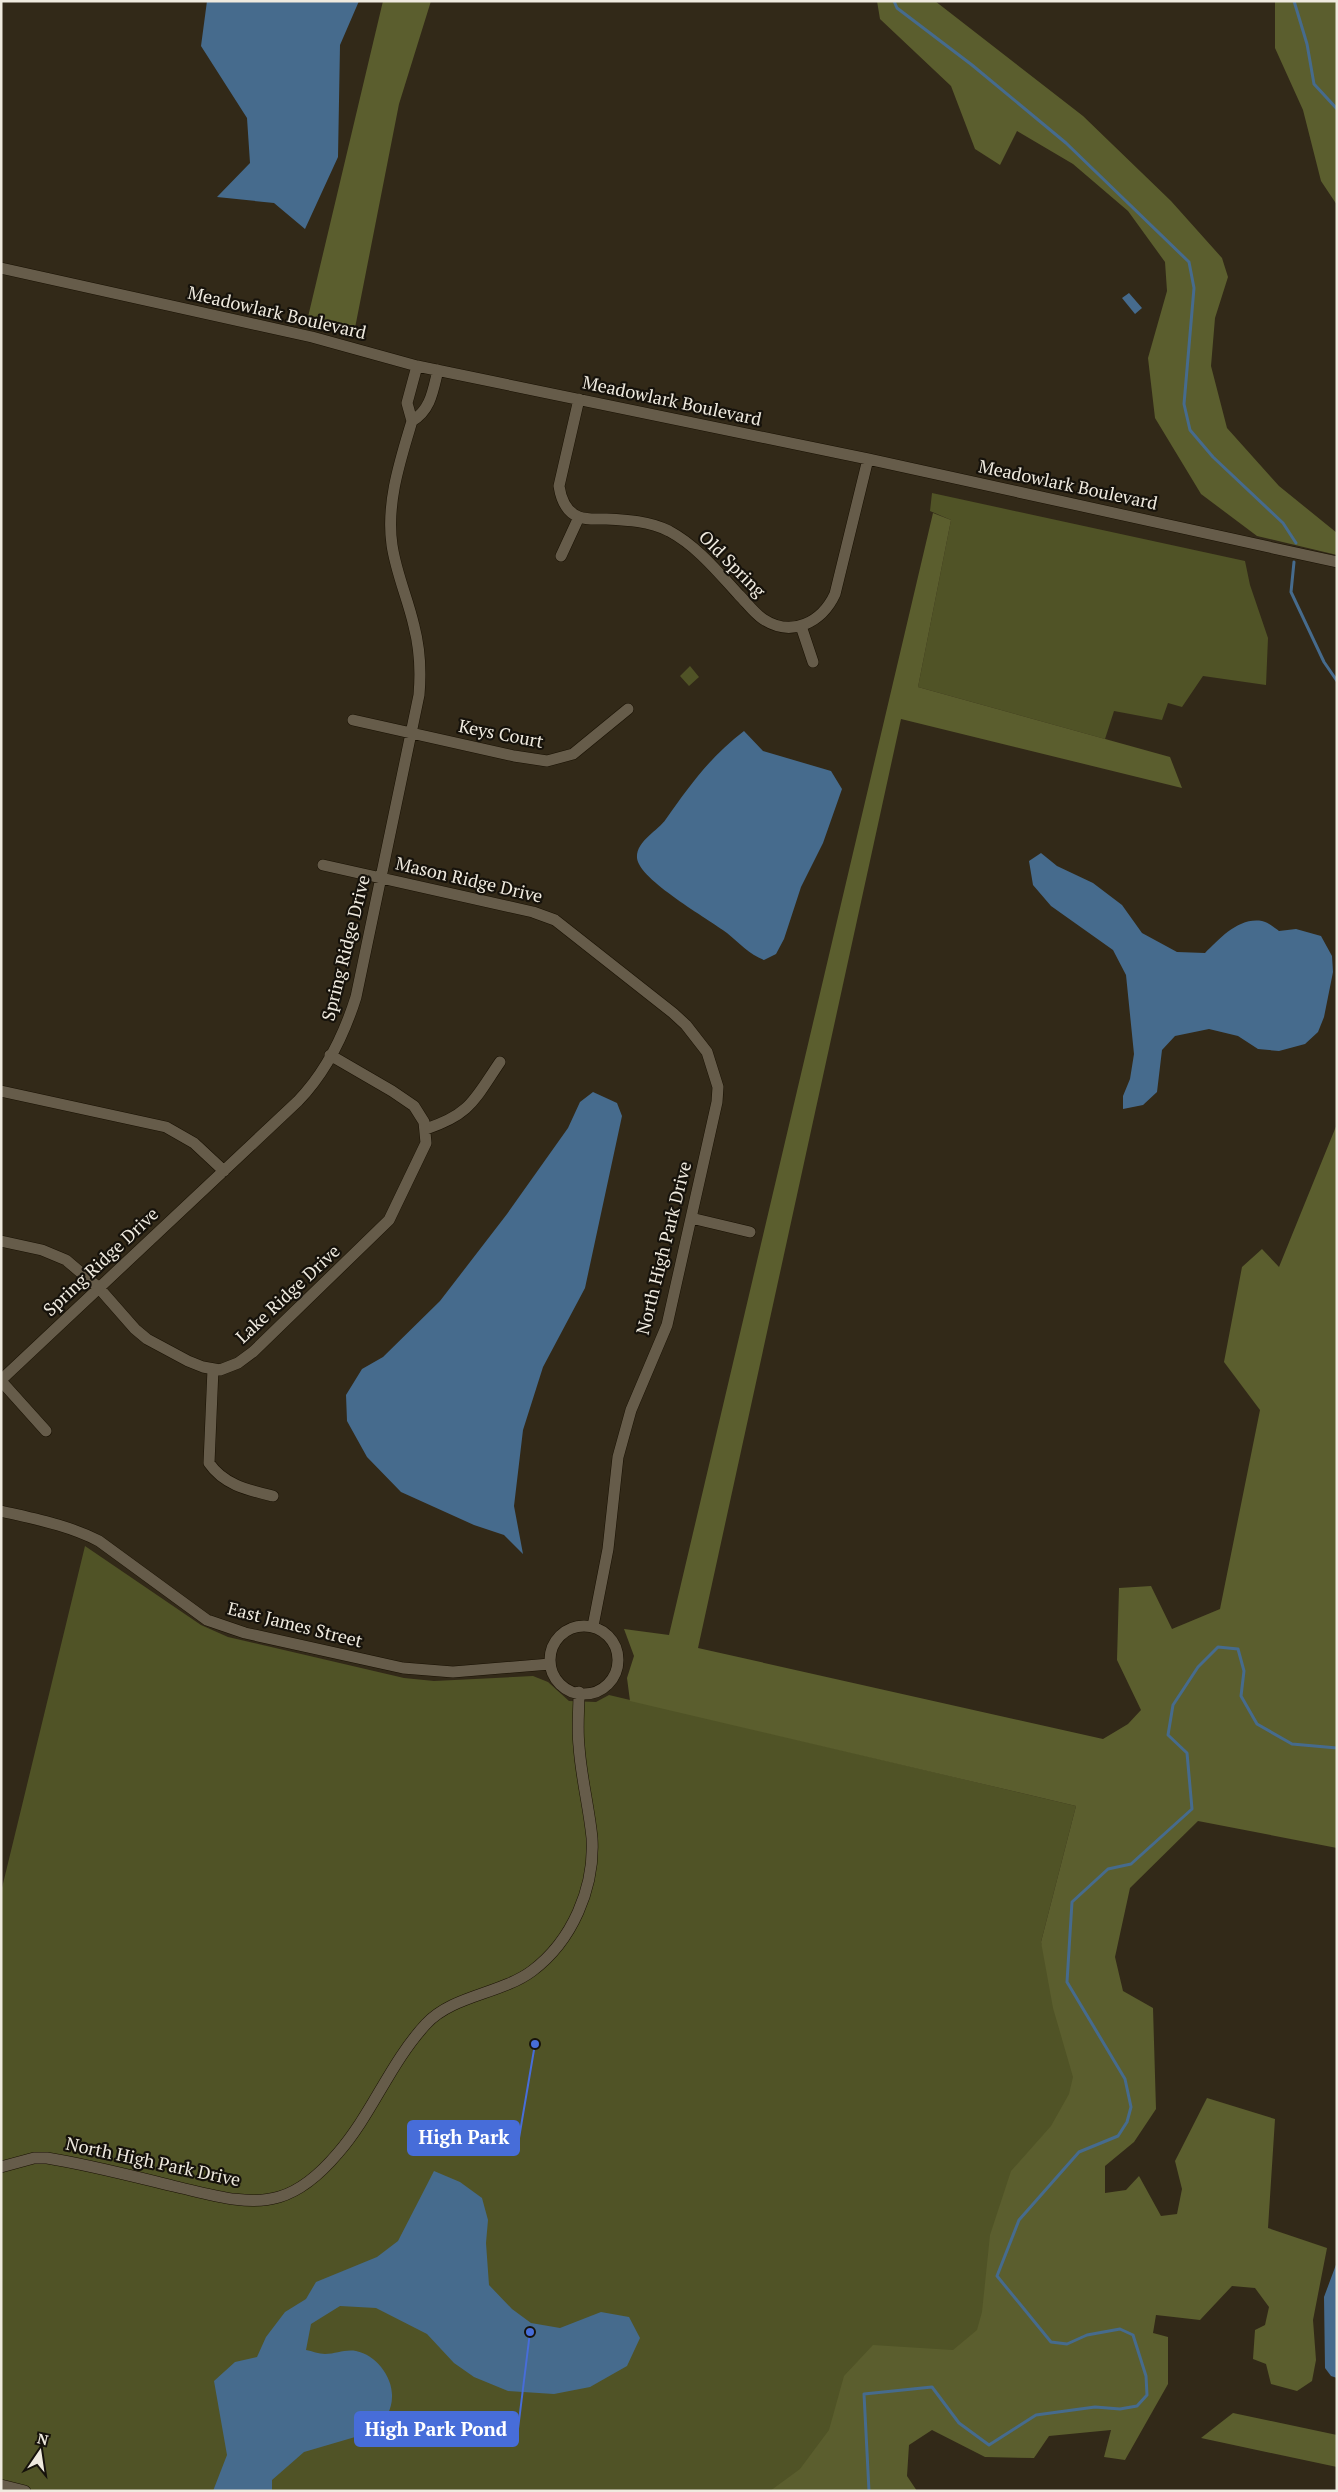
<svg xmlns="http://www.w3.org/2000/svg" width="1338" height="2492" font-family="'PT Serif',serif">
  <rect width="100%" height="100%" fill="#322918"/>
  <path fill="#505326" d="M 932,493 L 1245,561 L 1250,585 L 1268,638 L 1266,685 L 1203,676 L 1182,707 L 1168,703 L 1162,720 L 1114,711 L 1105,739 L 918,687 L 951,520 L 930,511 Z
    M 690,666 L 699,677 L 689,686 L 680,676 Z
    M 85,1546 L 201,1625 L 228,1637 L 404,1678 L 434,1681 L 533,1676 L 548,1682 L 569,1701 L 596,1702 L 609,1695 L 1076,1806 L 1041,1942 L 1086,2079 L 1048,2352 L 941,2379 L 859,2491 L 1,2491 L 1,1892 Z"/>
  <path fill="#5b5e2e" d="M 383,1 L 431,1 L 399,104 L 355,328 L 308,317 Z
    M 877,1 L 935,1 L 1083,116 L 1171,201 L 1222,258 L 1228,277 L 1215,318 L 1211,366 L 1227,428 L 1279,486 L 1337,533 L 1337,555 L 1257,536 L 1201,494 L 1155,418 L 1148,358 L 1167,291 L 1165,262 L 1128,211 L 1073,164 L 1017,131 L 1000,165 L 975,149 L 951,86 L 880,19 Z
    M 1275,1 L 1337,1 L 1337,205 L 1321,181 L 1303,110 L 1275,48 Z
    M 933,513 L 951,520 L 918,687 L 1170,757 L 1182,788 L 901,719 L 698,1648 L 1103,1739 L 1128,1724 L 1141,1710 L 1117,1660 L 1119,1588 L 1151,1586 L 1172,1629 L 1220,1609 L 1260,1410 L 1224,1362 L 1242,1267 L 1262,1249 L 1279,1267 L 1337,1124 L 1337,1848 L 1198,1821 L 1130,1888 L 1115,1957 L 1123,1991 L 1153,2008 L 1156,2109 L 1134,2142 L 1105,2166 L 1105,2193 L 1126,2190 L 1139,2176 L 1161,2216 L 1177,2214 L 1182,2189 L 1175,2161 L 1207,2098 L 1275,2119 L 1268,2228 L 1327,2248 L 1313,2320 L 1316,2360 L 1312,2381 L 1297,2391 L 1271,2384 L 1266,2364 L 1253,2359 L 1255,2330 L 1265,2325 L 1269,2307 L 1255,2288 L 1232,2286 L 1200,2320 L 1156,2315 L 1153,2333 L 1168,2337 L 1168,2384 L 1125,2460 L 1104,2457 L 1111,2430 L 1049,2436 L 1034,2458 L 985,2457 L 932,2430 L 909,2445 L 907,2476 L 917,2491 L 770,2491 L 800,2469 L 829,2430 L 844,2376 L 873,2345 L 953,2350 L 977,2330 L 982,2312 L 990,2235 L 1011,2171 L 1051,2126 L 1069,2094 L 1073,2077 L 1053,2008 L 1041,1942 L 1076,1806 L 630,1701 L 627,1678 L 634,1656 L 624,1629 L 669,1635 Z
    M 1233,2413 L 1337,2435 L 1337,2467 L 1201,2438 Z"/>
  <path fill="#466b8d" d="M 207,1 L 359,1 L 340,45 L 338,157 L 305,229 L 274,203 L 217,197 L 250,163 L 247,118 L 201,46 Z
    M 1129,293 L 1142,308 L 1135,314 L 1122,298 Z
    M 744,731 L 763,751 L 831,771 L 842,789 L 823,843 L 801,887 L 784,939 L 776,954 L 764,960 C 749,954 739,943 727,933 C 709,919 639,880 637,858 C 636,841 658,831 666,819 C 690,785 710,757 744,731 Z
    M 1041,853 L 1057,866 L 1093,883 L 1122,905 L 1142,933 L 1177,952 L 1205,953 C 1220,938 1239,917 1262,921 C 1268,922 1275,928 1279,931 L 1296,929 L 1321,936 L 1332,956 L 1333,972 L 1324,1017 L 1318,1032 L 1305,1044 L 1279,1051 L 1258,1049 L 1238,1036 L 1209,1029 L 1175,1036 L 1162,1050 L 1157,1092 L 1143,1105 L 1123,1109 L 1123,1096 L 1130,1079 L 1134,1054 L 1126,975 L 1113,950 L 1051,906 L 1033,885 L 1029,861 Z
    M 593,1092 L 617,1103 L 622,1116 L 585,1288 L 543,1367 L 523,1430 L 514,1506 L 523,1554 L 504,1535 L 474,1525 L 401,1492 L 367,1457 L 347,1421 L 346,1395 L 362,1369 L 383,1357 L 440,1301 L 507,1214 L 568,1128 L 580,1102 Z
    M 434,2171 L 460,2182 L 482,2198 L 488,2220 L 486,2243 L 489,2285 L 512,2309 L 531,2323 L 560,2328 L 601,2312 L 629,2317 L 640,2338 L 627,2366 L 590,2387 L 554,2394 L 508,2391 L 474,2377 L 454,2363 L 427,2334 L 376,2308 L 340,2306 L 311,2324 L 306,2350 C 312,2351 319,2354 325,2354 C 336,2354 345,2349 356,2351 C 376,2355 393,2377 392,2397 C 392,2409 385,2420 379,2430 L 304,2452 L 272,2480 L 272,2491 L 213,2491 L 227,2455 L 214,2381 L 235,2362 L 257,2357 L 266,2337 L 285,2312 L 306,2299 L 316,2282 L 377,2257 L 398,2241 Z
    M 1337,2262 L 1337,2378 L 1331,2376 L 1325,2368 L 1324,2297 Z"/>
  <g fill="none" stroke-linecap="round" stroke-linejoin="round">
    <path stroke="#466b8d" stroke-width="3" d="M 894,1 L 897,8 L 972,65 L 1066,143 L 1189,262 L 1194,288 L 1184,404 L 1190,430 L 1213,457 L 1283,523 L 1296,543
      M 1294,1 L 1307,44 L 1314,84 L 1337,109
      M 1294,562 L 1291,592 L 1324,662 L 1337,681
      M 869,2491 L 864,2394 L 932,2387 L 959,2423 L 989,2445 L 1036,2415 L 1095,2407 L 1120,2409 L 1137,2406 L 1147,2395 L 1146,2376 L 1133,2335 L 1120,2329 L 1087,2335 L 1067,2344 L 1051,2342 L 997,2276 L 1019,2220 L 1079,2152 L 1118,2136 L 1127,2122 L 1131,2107 L 1125,2079 L 1067,1982 L 1072,1902 L 1108,1869 L 1131,1864 L 1192,1809 L 1187,1753 L 1168,1735 L 1173,1705 L 1198,1667 L 1218,1647 L 1238,1649 L 1244,1671 L 1241,1696 L 1257,1724 L 1292,1744 L 1337,1748"/>
    <defs>
      <path id="minor" d="M 1,268 L 312,337 L 417,366 L 868,459 L 1337,562
        M 417,366 L 407,403 L 412,421 C 431,410 433,390 438,370
        M 579,399 L 559,486 C 561,499 566,512 579,517 C 587,520 597,519 606,519 C 627,520 649,521 669,531 C 697,546 718,572 739,595 C 747,603 754,613 763,619 C 792,638 822,622 835,594 L 868,459
        M 561,556 L 579,517
        M 801,626 L 813,662
        M 353,720 L 514,756 L 547,761 L 573,754 L 628,709
        M 323,865 L 533,912 L 555,920 L 673,1013 L 686,1025 L 707,1052 L 718,1087 L 717,1102 L 667,1325 L 631,1410 L 618,1457 L 608,1549 L 593,1626
        M 1,1091 L 166,1127 L 194,1143 L 224,1171
        M 426,1129 C 471,1114 474,1100 500,1062
        M 691,1218 L 750,1232
        M 1,1241 L 42,1250 L 66,1260 L 99,1288 L 135,1329 L 147,1339 L 188,1361 L 203,1367 L 220,1370 L 238,1363 L 253,1352 L 389,1220 L 426,1143 L 424,1122 L 414,1106 L 392,1091 L 330,1055
        M 213,1369 L 209,1463 C 224,1485 248,1490 273,1496
        M 1,1380 L 298,1101 C 326,1072 344,1035 356,997 L 419,695 C 421,672 420,649 414,626 C 408,599 396,573 392,545 C 386,503 400,461 412,421
        M 1,1381 L 46,1431
        M 1,1511 C 35,1519 68,1525 99,1541 L 207,1620 L 245,1633 L 403,1668 L 453,1672 L 550,1664
        M550 1660a34 34 0 1 1 68 0a34 34 0 1 1-68 0Z
        M 1,2167 L 34,2158 L 47,2158 C 90,2165 132,2176 173,2186 C 205,2193 246,2207 279,2197 C 303,2190 322,2172 338,2153 C 372,2114 390,2063 426,2024 C 453,1995 501,1994 532,1971 C 572,1941 595,1888 592,1838 C 589,1807 581,1777 579,1746 C 577,1728 579,1710 579,1692
        M 1,2485 L 25,2491"/>
    </defs>
    <use href="#minor" stroke="#191103" stroke-width="12"/>
    <use href="#minor" stroke="#665c4a" stroke-width="11"/>
  </g>
  <g text-anchor="middle" stroke-width="4.5" stroke-linejoin="round" paint-order="stroke">
    <g font-size="18" fill="#efeadf" stroke="#16120b">
      <text transform="translate(277 313) rotate(13)" y="6">Meadowlark Boulevard</text>
      <text transform="translate(672 401) rotate(12)" y="6">Meadowlark Boulevard</text>
      <text transform="translate(1068 485) rotate(12)" y="6">Meadowlark Boulevard</text>
      <text transform="translate(732 564) rotate(45)" y="6">Old Spring</text>
      <text transform="translate(501 734) rotate(11)" y="6">Keys Court</text>
      <text transform="translate(469 880) rotate(13)" y="6">Mason Ridge Drive</text>
      <text transform="translate(346 948) rotate(-76)" y="6">Spring Ridge Drive</text>
      <text transform="translate(664 1248) rotate(-76)" y="6">North High Park Drive</text>
      <text transform="translate(101 1262) rotate(-43)" y="6">Spring Ridge Drive</text>
      <text transform="translate(288 1294) rotate(-43)" y="6">Lake Ridge Drive</text>
      <text transform="translate(295 1625) rotate(14)" y="6">East James Street</text>
      <text transform="translate(153 2162) rotate(12)" y="6">North High Park Drive</text>
    </g>
  </g>
  <path fill="none" stroke="#476dd9" stroke-width="2" d="M535 2044L519 2138M530 2332L518 2429"/>
  <g fill="#476dd9" stroke="#16120b" stroke-width="2">
    <circle cx="535" cy="2044" r="5"/>
    <circle cx="530" cy="2332" r="5"/>
  </g>
  <g fill="#476dd9" stroke="#476dd9" stroke-width="2">
    <rect x="408" y="2121" width="111" height="34" rx="5"/>
    <rect x="355" y="2412" width="163" height="34" rx="5"/>
  </g>
  <g font-size="19" text-anchor="middle" font-weight="bold" fill="#fff">
    <text x="464" y="2144">High Park</text>
    <text x="436" y="2436">High Park Pond</text>
  </g>
  <rect width="1338" height="2492" fill="none" stroke="#efeadf" stroke-width="5"/>
  <g transform="translate(40 2452) rotate(13)" stroke="#16120b" stroke-width="4" paint-order="stroke">
  <path d="M0-4L9 19L0 12L-9 19Z" fill="#efeadf"/>
  <text y="-8" font-size="14" font-weight="bold" text-anchor="middle" fill="#efeadf">N</text>
  </g>
</svg>
